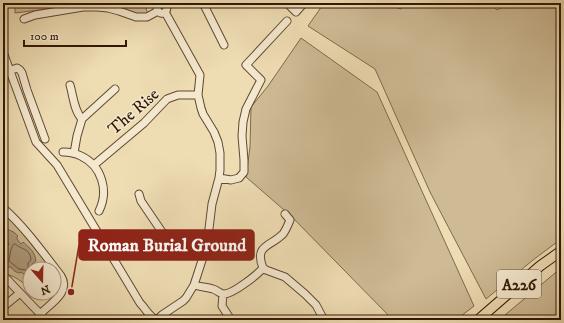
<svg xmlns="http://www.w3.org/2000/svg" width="564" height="323" font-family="'IM FELL DW Pica',serif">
  <rect width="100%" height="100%" fill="#eedcb3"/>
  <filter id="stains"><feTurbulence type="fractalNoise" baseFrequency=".005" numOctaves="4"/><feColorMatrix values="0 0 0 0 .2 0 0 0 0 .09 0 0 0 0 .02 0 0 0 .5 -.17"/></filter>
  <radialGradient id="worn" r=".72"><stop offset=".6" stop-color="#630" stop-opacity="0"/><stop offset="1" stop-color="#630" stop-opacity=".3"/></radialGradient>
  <path fill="#cebb95" stroke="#7f694c" d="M 15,3 L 89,3 L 87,4 L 15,13 Z
    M 100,3 L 154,3 L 154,4 L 148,5 L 148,7 L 146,9 L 148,13 L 140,15 L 120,9 L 118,5 L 106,3 L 104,5 Z
    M 324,3 L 383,3 L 401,9 L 404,3 L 490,3 L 497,10 L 510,3 L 561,3 L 561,239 L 533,260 L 486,299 L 430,192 L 375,69 L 308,26 Z
    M 301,38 L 377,92 L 474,306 L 456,320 L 393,320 L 291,216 L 246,177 L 250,147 L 251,107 L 268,86 Z
    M 3,210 L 19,227 L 52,269 L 30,269 L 30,288 C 21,282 15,275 3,274 Z
    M 561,268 L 561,320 L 499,320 Z"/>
  <path fill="#ad9978" stroke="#7b654a" d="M 3,228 C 9,230 14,231 18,236 L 17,237 L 17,239 L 21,244 L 23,242 C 30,248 35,252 36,261 L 32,264 L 33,269 L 30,269 L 30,276 L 26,274 L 23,274 L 21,272 L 20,273 C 17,273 12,270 11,267 L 8,267 L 5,262 L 5,259 L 7,254 L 7,247 L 9,244 L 8,242 L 3,239 Z"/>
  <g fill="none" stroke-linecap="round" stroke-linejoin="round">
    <path stroke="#6e583e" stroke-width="1" d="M 15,244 C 22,250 30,248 31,260 L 28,263 L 28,269 L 27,270 L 19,269 L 9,261 L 11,249 L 13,245 Z"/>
    <defs>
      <path id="minor" d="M 160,3 L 157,6 C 156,15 167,16 167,7 L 164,3
        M 203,3 L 224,45
        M 287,3 L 296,12 L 304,3
        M 3,4 L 3,3
        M 24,19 L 35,15 L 83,7 L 97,7 L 108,8 L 119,11 L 136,17 L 147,17 L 158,11
        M 3,52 L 36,142 L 57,165 L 140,303 C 147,310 148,316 157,320
        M 9,71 L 17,68 L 20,70 L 22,73 L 27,90 L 45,139
        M 70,85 C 73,95 74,111 82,119 L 77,136 L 74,153
        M 82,119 L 115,89
        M 63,152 C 69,152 75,153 81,156 C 102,166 109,191 99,211
        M 94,165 L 144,123 L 167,99 L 178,95 L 198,95
        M 219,178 L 231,180 L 239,178 L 244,172 L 244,160 L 242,136 L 243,122 L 246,109 L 261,80 L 246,65 L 287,21
        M 139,194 L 141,201 L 162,232 L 169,237 L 207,242
        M 3,208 C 24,226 44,254 61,276 C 71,292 51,303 40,314
        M 263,268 L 266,270 L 285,277 L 305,294 L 316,305 L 324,320
        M 3,275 L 46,320
        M 194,285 C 200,287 207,287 213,289 C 217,290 220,294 224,294 C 233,294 257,275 263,268 C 254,245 270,247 283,234 C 286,230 288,225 290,220 L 285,214
        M 223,294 L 222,306 L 231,320
        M 3,307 L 20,293
        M 157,320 L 162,315 L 183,301 L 186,298 L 194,285 L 207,245 L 212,204 L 219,178 L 220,170 L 220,153 L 218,142 L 214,132 L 203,114 L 201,108 L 198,95 L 200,75 L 165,12"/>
      <path id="major" d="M 478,320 L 540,266 L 561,251"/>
    </defs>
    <use href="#minor" stroke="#604830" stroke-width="9"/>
    <use href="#major" stroke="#301704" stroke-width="11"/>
    <use href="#minor" stroke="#f4e8ce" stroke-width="7"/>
    <use href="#major" stroke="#eedcb3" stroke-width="9"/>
  </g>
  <g text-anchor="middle" stroke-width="3" stroke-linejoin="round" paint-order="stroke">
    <rect fill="#f4e8ce" stroke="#6b5641" stroke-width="1" x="497" y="270" width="44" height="28" rx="3"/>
    <g font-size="16" font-weight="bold" fill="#301704">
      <text x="519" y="290">A226</text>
    </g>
    <g font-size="17" fill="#301704" stroke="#f4e8ce">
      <text transform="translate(133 111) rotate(-41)" y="6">The Rise</text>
    </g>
  </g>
  <path fill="none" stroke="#8f2418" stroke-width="1.5" d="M71 292L79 245"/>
  <circle fill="#8f2418" stroke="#f4e8ce" stroke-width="1.5" cx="71" cy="292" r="4"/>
  <rect fill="#8f2418" stroke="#8f2418" stroke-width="1.5" x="79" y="230" width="175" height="30" rx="4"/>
  <g font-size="18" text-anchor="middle" font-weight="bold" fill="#fff">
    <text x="167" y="251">Roman Burial Ground</text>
  </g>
  <rect width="564" height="323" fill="none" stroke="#eedcb3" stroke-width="16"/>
  <rect x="4" y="4" width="556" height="315" fill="none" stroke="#301704" stroke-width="2"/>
  <rect x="8" y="8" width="548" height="307" fill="none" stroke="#301704"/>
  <g transform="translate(42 281) rotate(160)"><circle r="19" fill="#f4e8ce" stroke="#a6947d"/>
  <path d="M0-3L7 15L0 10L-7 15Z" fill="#8f2418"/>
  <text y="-6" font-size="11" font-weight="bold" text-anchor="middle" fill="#301704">N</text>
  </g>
  <path d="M24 40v6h102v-6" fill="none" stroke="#301704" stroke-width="2"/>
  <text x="30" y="40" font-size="12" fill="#301704" stroke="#f4e8ce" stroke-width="3" paint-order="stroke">100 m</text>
  <rect width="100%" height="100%" filter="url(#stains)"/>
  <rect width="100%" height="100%" fill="url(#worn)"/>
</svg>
